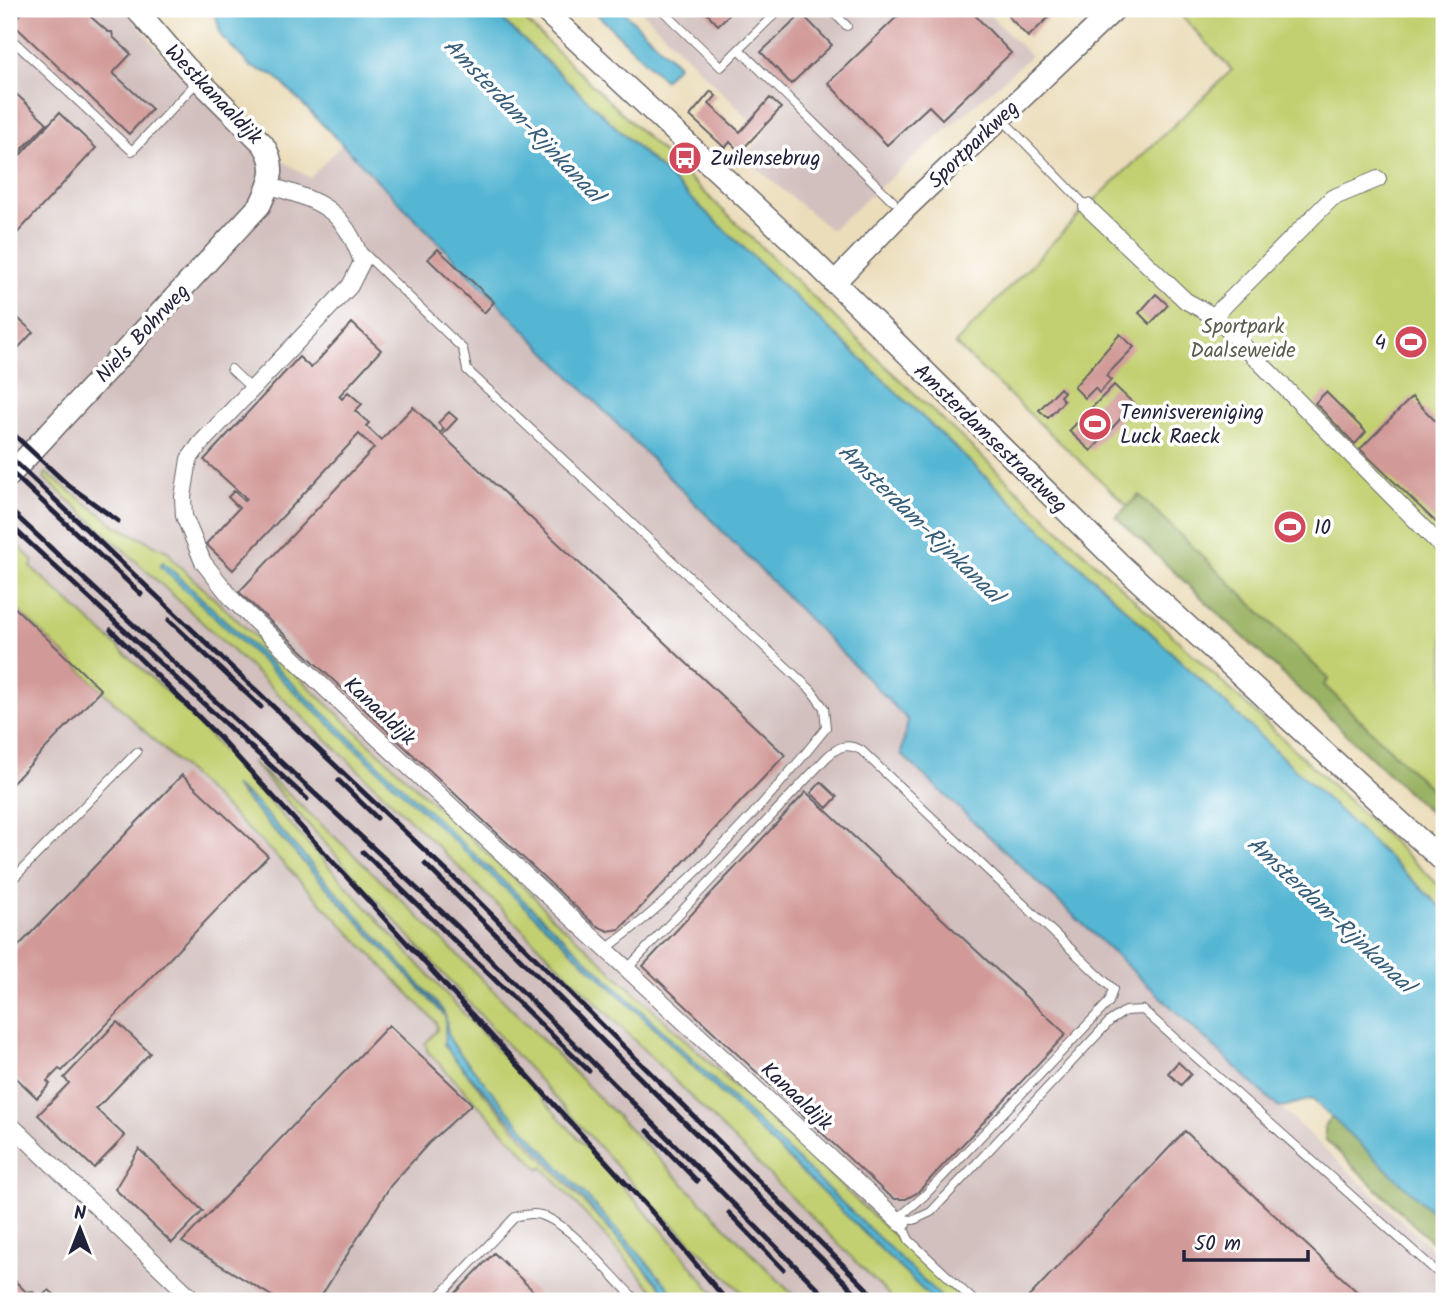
<svg xmlns="http://www.w3.org/2000/svg" width="1453" height="1310" font-family="Kalam,sans-serif">
  <rect width="100%" height="100%" fill="#fff"/>
  <filter id="ink" filterUnits="userSpaceOnUse"><feTurbulence type="fractalNoise" baseFrequency=".0143" numOctaves="2"/><feDisplacementMap in="SourceGraphic" scale="14" xChannelSelector="R" yChannelSelector="G"/><feConvolveMatrix kernelMatrix="1 2 1 2 8 2 1 2 1" color-interpolation-filters="sRGB"/></filter>
  <filter id="wash" filterUnits="userSpaceOnUse"><feTurbulence type="fractalNoise" baseFrequency=".00686" numOctaves="4" result="noise"/><feDisplacementMap in="SourceGraphic" scale="28" xChannelSelector="R" yChannelSelector="G"/><feGaussianBlur stdDeviation="1.57" result="paint"/><feColorMatrix in="noise" values="0 0 0 0 0 0 0 0 0 0 0 0 0 0 0 0 0 1.4 0 .05"/><feComposite in="paint" operator="in"/></filter>
  <g filter="url(#wash)">
    <rect width="100%" height="100%" fill="#ebddba"/>
    <path fill="#d1c0bd" d="M 9,9 L 125,9 L 170,64 L 272,154 L 310,178 L 341,145 L 365,167 L 908,720 L 901,754 L 1444,1260 L 1444,1301 L 9,1301 L 9,435 L 16,427 L 9,420 Z
      M 639,9 L 983,9 L 1031,56 L 831,230 L 742,156 L 765,135 Z"/>
    <path fill="#c3d071" stroke="#727956" stroke-width="2" d="M 491,9 L 513,9 L 900,380 L 1444,890 L 1444,910 Z
      M 1175,9 L 1444,9 L 1444,803 L 955,344 L 1081,213 L 1232,70 Z
      M 46,473 L 118,527 L 169,552 L 174,561 L 536,899 L 550,916 L 582,943 L 964,1301 L 945,1301 L 907,1267 L 651,1020 L 162,563 L 648,1022 L 934,1301 L 895,1301 C 617,1022 337,740 44,478 Z
      M 9,536 L 33,561 L 31,567 L 181,705 L 665,1233 L 720,1301 L 680,1301 C 614,1222 539,1151 475,1071 C 467,1061 457,1051 451,1041 C 444,1030 450,1018 440,1007 L 257,804 L 245,793 L 235,788 L 443,1014 L 446,1018 L 444,1045 C 513,1134 600,1215 673,1301 L 663,1301 L 543,1167 L 540,1170 L 428,1052 L 425,1044 L 437,1030 L 436,1022 L 277,857 L 9,602 Z
      M 251,761 C 443,930 618,1120 799,1301 L 751,1301 L 641,1193 Z"/>
    <path fill="#9ab263" stroke="#5e6a4f" stroke-width="2" d="M 1139,495 L 1329,679 L 1324,685 L 1444,802 L 1444,826 L 1116,517 Z
      M 1332,1117 L 1444,1223 L 1444,1254 L 1325,1139 L 1325,1125 Z"/>
    <path fill="#54b6d3" stroke="#3b6c87" stroke-width="2" d="M 209,9 L 491,9 L 1444,910 L 1444,1223 L 1312,1099 L 1279,1108 L 901,754 L 908,720 L 274,75 L 251,67 L 221,36 L 216,16 Z
      M 592,9 L 621,9 L 678,65 L 664,80 Z
      M 163,562 L 651,1020 L 945,1301 L 934,1301 L 648,1022 L 160,566 Z
      M 233,785 L 257,804 L 440,1007 C 450,1018 444,1030 451,1041 C 457,1052 467,1061 475,1071 C 539,1151 615,1222 680,1301 L 673,1301 C 603,1218 528,1139 454,1058 L 444,1044 L 446,1018 L 443,1014 Z"/>
    <g id="blocks">
      <path fill="#d19997" d="M 25,9 L 95,9 L 91,17 L 108,32 L 112,32 L 113,37 L 131,54 L 113,73 L 152,109 L 129,134 L 12,23 Z
        M 703,9 L 735,9 L 718,25 Z
        M 905,9 L 969,9 L 1011,53 L 942,119 L 929,106 L 887,145 L 828,83 Z
        M 1013,9 L 1050,9 L 1046,13 L 1050,16 L 1028,37 L 1008,16 Z
        M 802,14 L 832,45 L 791,84 L 761,52 Z
        M 9,87 L 47,123 L 9,163 Z
        M 711,91 L 716,96 L 709,104 L 740,132 L 770,98 L 781,108 L 740,152 L 730,142 L 725,148 L 690,116 Z
        M 59,113 L 96,148 L 9,242 L 9,167 Z
        M 438,249 L 494,302 L 484,313 L 428,259 Z
        M 1156,294 L 1168,305 L 1150,324 L 1139,313 Z
        M 9,310 L 33,332 L 9,358 Z
        M 352,323 L 381,350 L 339,396 L 342,399 L 348,392 L 362,404 L 355,411 L 369,423 L 366,426 L 381,440 L 413,407 L 440,433 L 444,429 L 438,423 L 449,412 L 457,419 L 442,435 L 785,755 L 620,929 L 608,931 L 595,925 L 239,592 L 374,448 L 359,434 L 233,570 L 206,544 L 239,508 L 228,497 L 234,491 L 245,501 L 247,499 L 204,460 L 299,357 L 311,368 Z
        M 1120,334 L 1134,347 L 1106,376 L 1111,380 L 1099,393 L 1095,388 L 1085,398 L 1074,387 Z
        M 1114,385 L 1134,404 L 1091,451 L 1069,431 Z
        M 1060,388 L 1064,392 L 1060,396 L 1064,401 L 1048,418 L 1039,410 Z
        M 1326,392 L 1366,432 L 1355,444 L 1315,403 Z
        M 1412,397 L 1444,430 L 1444,530 L 1360,449 Z
        M 9,602 L 101,690 L 9,787 Z
        M 182,775 L 268,856 L 62,1071 L 59,1069 L 47,1081 L 50,1084 L 37,1098 L 9,1071 L 9,956 Z
        M 821,782 L 837,797 L 827,808 L 811,793 Z
        M 806,792 L 1066,1034 L 917,1193 L 906,1199 L 895,1199 L 886,1193 L 643,966 Z
        M 117,1022 L 150,1053 L 96,1109 L 125,1136 L 94,1168 L 38,1115 L 69,1083 L 64,1078 Z
        M 389,1025 L 472,1104 L 429,1143 L 391,1185 L 318,1301 L 280,1301 L 182,1242 Z
        M 1178,1062 L 1191,1074 L 1181,1085 L 1168,1073 Z
        M 1185,1131 L 1268,1209 L 1367,1301 L 1025,1301 Z
        M 139,1149 L 203,1211 L 172,1243 L 115,1189 Z
        M 494,1253 L 544,1301 L 448,1301 Z
        M 9,1275 L 26,1292 L 32,1291 L 39,1298 L 49,1290 L 62,1301 L 9,1301 Z"/>
    </g>
  </g>
  <g filter="url(#ink)">
    <use href="#blocks" fill-opacity="0" stroke="#686367" stroke-width="2"/>
    <g fill="none" stroke-linecap="round" stroke-linejoin="round">
      <defs>
        <path id="lane" d="M 661,9 L 721,67 L 739,49
          M 780,9 L 739,49 L 893,201
          M 830,9 L 847,26
          M 9,37 L 132,151 L 197,82
          M 1003,120 L 1087,207
          M 362,251 L 463,349 L 467,370 L 811,690 L 824,708 L 826,728 C 763,807 687,889 606,949
          M 231,369 L 252,389
          M 9,883 L 137,752
          M 627,969 L 827,757 C 839,746 846,743 861,750 L 1113,989 L 1109,1002 L 924,1196 L 897,1219
          M 900,1219 L 914,1220 L 931,1212 L 1110,1021 L 1125,1011 L 1143,1010 L 1444,1278
          M 902,1224 L 909,1240 L 974,1301
          M 435,1301 L 515,1217 C 527,1214 537,1212 548,1218 C 578,1232 612,1277 637,1301"/>
        <path id="street" d="M 270,186 C 320,201 344,208 362,262 L 350,286 L 201,443 L 189,459 L 183,497 L 184,516 L 203,562 L 233,600 L 353,715 L 902,1224
          M 1087,207 L 1186,301 L 1214,316 L 1444,549
          M 1214,316 L 1332,198 L 1378,179
          M 9,1123 L 195,1301"/>
        <path id="secondary" d="M 543,9 L 804,252 L 1119,563 L 1444,862
          M 834,283 L 905,209 L 1115,9
          M 9,476 L 260,205 C 271,182 278,167 263,144 L 186,67 L 136,9"/>
      </defs>
      <use href="#lane" stroke="#686367" stroke-width="10"/>
      <use href="#street" stroke="#686367" stroke-width="18"/>
      <use href="#secondary" stroke="#686367" stroke-width="24"/>
      <use href="#lane" stroke="#fff" stroke-width="8"/>
      <use href="#street" stroke="#fff" stroke-width="16"/>
      <use href="#secondary" stroke="#fff" stroke-width="21"/>
      <path stroke="#22223b" stroke-width="5" d="M 9,430 L 68,485 L 118,521
        M 9,456 L 475,898 L 879,1301
        M 9,470 L 141,594
        M 9,509 L 456,925 L 830,1301
        M 9,524 L 307,799
        M 169,620 L 261,707
        M 111,630 L 219,737 L 652,1212 L 727,1301
        M 339,781 L 377,818
        M 363,852 L 589,1071
        M 425,864 L 864,1301
        M 648,1131 L 697,1181
        M 729,1213 L 783,1269"/>
    </g>
  </g>
  <defs>
    <symbol id="bus-disc" viewBox="-11 -11 22 22"><circle r="9.5" fill="#d1495b" stroke="#fff"/><path d="M-5-6H5V4H4V6H2V4H-2V6H-4V4H-5ZM-3.5-4V0h7V-4ZM-3.5 1.2v1.5H-2V1.2ZM2 1.2v1.5H3.5V1.2Z" fill="#fff"/></symbol>
    <symbol id="stadium-disc" viewBox="-11 -11 22 22"><circle r="9.5" fill="#d1495b" stroke="#fff"/><path d="M0-5a6.5 5 0 1 0 0 10a6.5 5 0 1 0 0-10ZM-3.5-1.8h7v3.6h-7Z" fill="#fff"/></symbol>
  </defs>
  <g fill-rule="evenodd">
    <use href="#bus-disc" x="666" y="139" width="38" height="38"/>
    <use href="#stadium-disc" x="1392" y="323" width="38" height="38"/>
    <use href="#stadium-disc" x="1076" y="405" width="38" height="38"/>
    <use href="#stadium-disc" x="1271" y="508" width="38" height="38"/>
  </g>
  <g text-anchor="middle" stroke-width="7" stroke-linejoin="round" paint-order="stroke">
    <g font-size="21" fill="#22223b" stroke="#fff">
      <text transform="translate(214 94) rotate(46)" y="7">Westkanaaldijk</text>
      <text transform="translate(973 144) rotate(-44)" y="7">Sportparkweg</text>
      <text transform="translate(142 333) rotate(-47)" y="7">Niels Bohrweg</text>
      <text transform="translate(991 438) rotate(44)" y="7">Amsterdamsestraatweg</text>
      <text transform="translate(380 711) rotate(43)" y="7">Kanaaldijk</text>
      <text transform="translate(797 1096) rotate(43)" y="7">Kanaaldijk</text>
    </g>
    <g font-size="21" fill="#22223b" stroke="#fff" text-anchor="start">
      <text x="710" y="165">Zuilensebrug</text>
      <text x="1386" y="349" text-anchor="end">4</text>
      <text x="1120" y="419">Tennisvereniging<tspan x="1120" dy="24">Luck Raeck</tspan></text>
      <text x="1314" y="534">10</text>
    </g>
    <g font-size="21" fill="#5a5f4e" stroke="#fff">
      <text x="1243" y="333">Sportpark<tspan x="1243" dy="24">Daalseweide</tspan></text>
    </g>
    <g font-size="23" font-style="italic" fill="#365d78" stroke="#fff">
      <text transform="translate(524 120) rotate(46)" y="8">Amsterdam-Rijnkanaal</text>
      <text transform="translate(921 523) rotate(44)" y="8">Amsterdam-Rijnkanaal</text>
      <text transform="translate(1331 914) rotate(43)" y="8">Amsterdam-Rijnkanaal</text>
    </g>
  </g>
  <rect width="1453" height="1310" fill="none" stroke="#fff" stroke-width="35"/>
  <g transform="translate(80 1229)" stroke="#ffffff" stroke-width="5" paint-order="stroke">
  <path d="M0-5L12 26L0 18L-12 26Z" fill="#22223b"/>
  <text y="-10" font-size="19" font-weight="bold" text-anchor="middle" fill="#22223b">N</text>
  </g>
  <path d="M1184 1250v10h124v-10" fill="none" stroke="#22223b" stroke-width="3.5"/>
  <text x="1194" y="1250" font-size="21" fill="#22223b" stroke="#ffffff" stroke-width="5" paint-order="stroke">50 m</text>
</svg>
